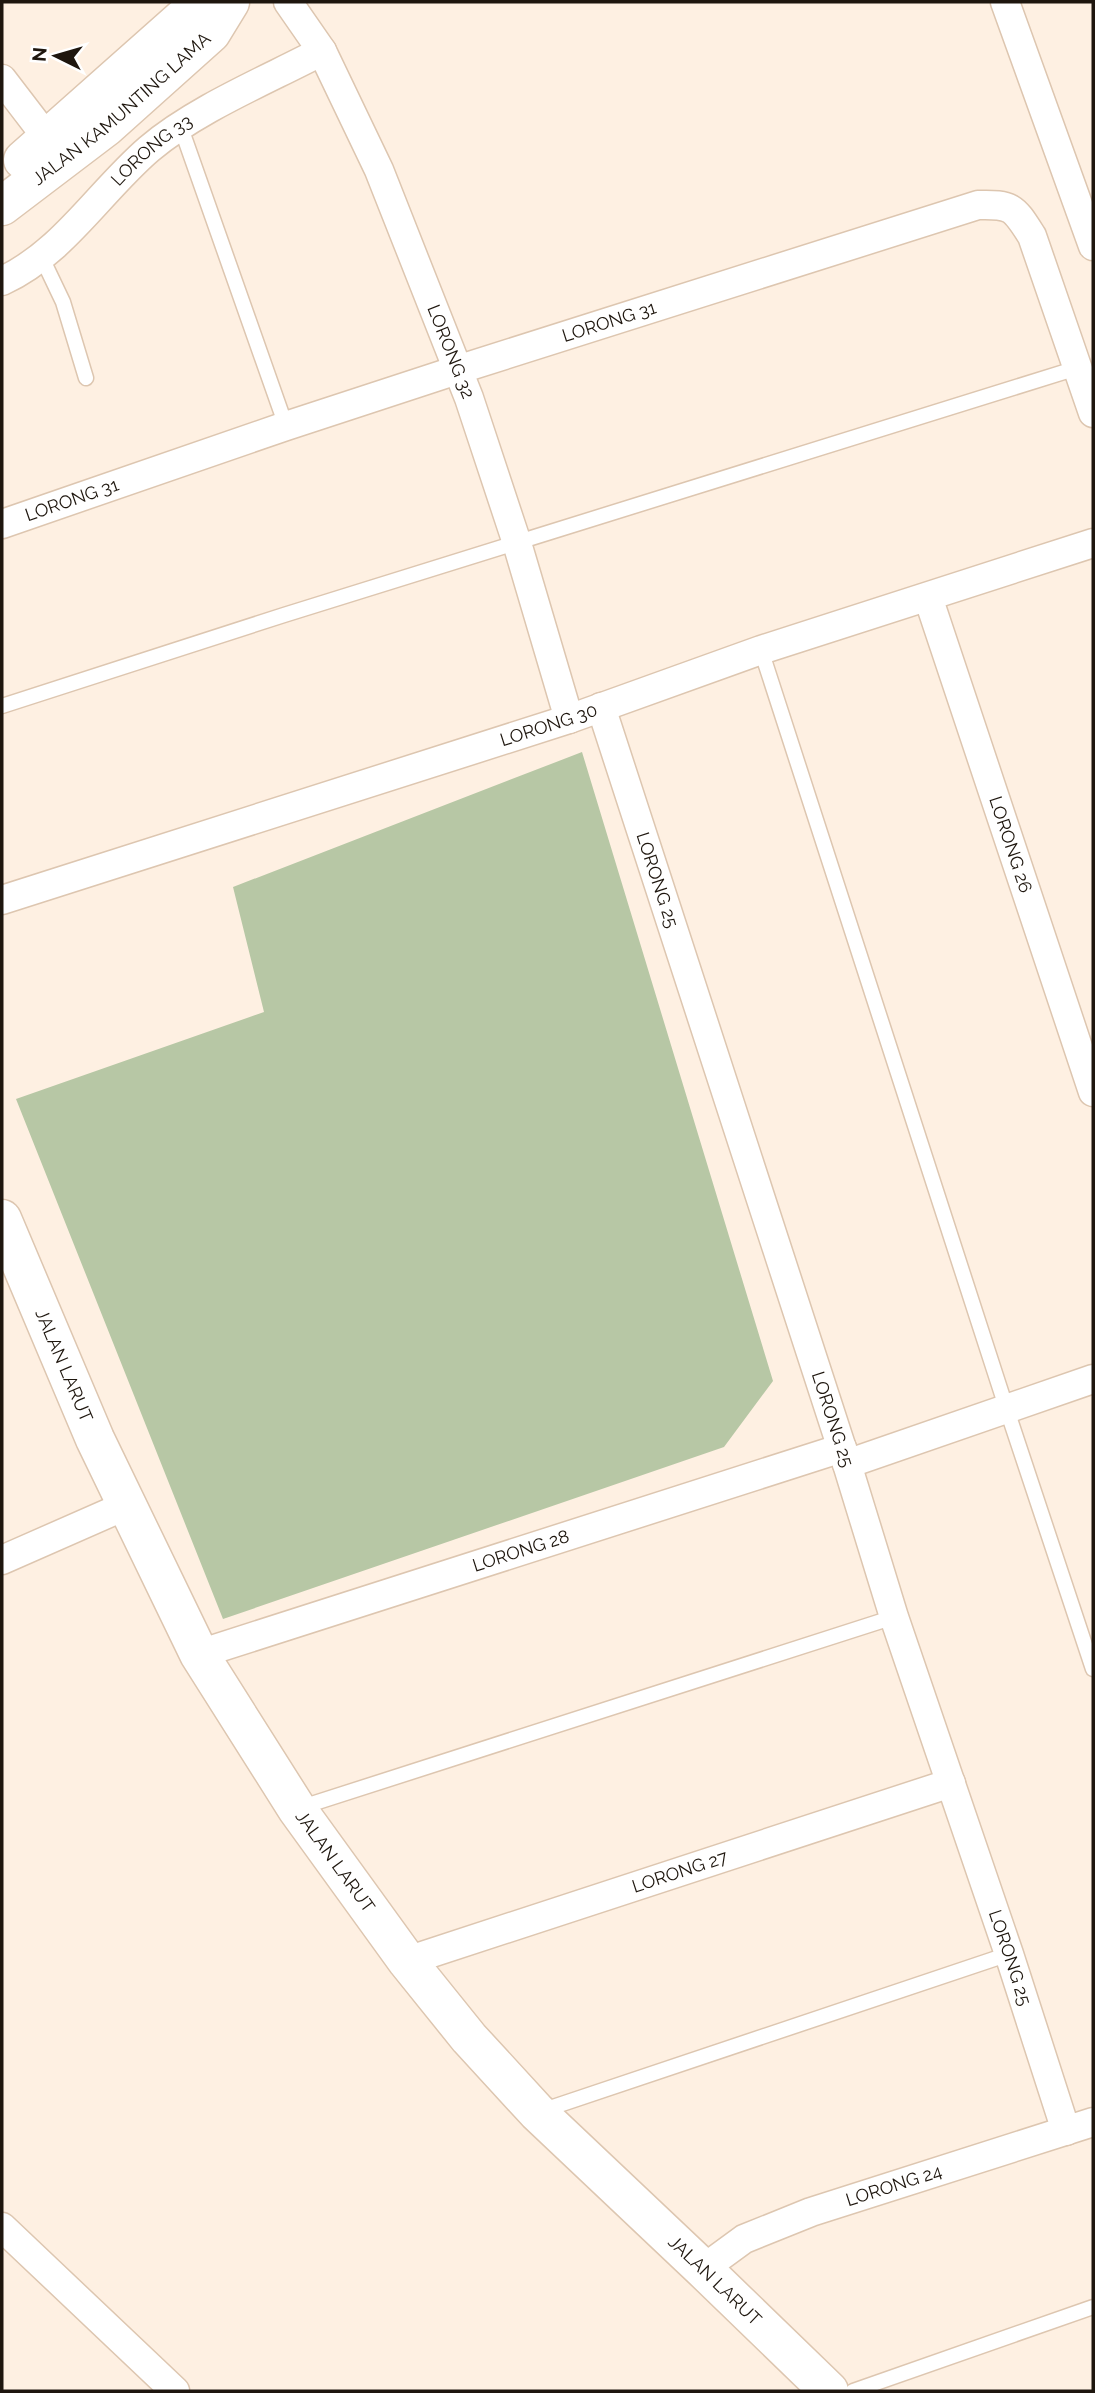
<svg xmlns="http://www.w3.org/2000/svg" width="1095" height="2393" font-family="Raleway,sans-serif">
  <rect width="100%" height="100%" fill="#fef0e2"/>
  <path fill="#b7c7a5" d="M 582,752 L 773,1381 L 724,1447 L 223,1619 L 16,1099 L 264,1012 L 233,887 Z"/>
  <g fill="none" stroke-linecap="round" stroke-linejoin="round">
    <defs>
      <path id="service" d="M 180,125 L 286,426
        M 42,258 L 63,302 L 86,378
        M 761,650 L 1007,1410 L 1093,1669
        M 2,706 L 284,615 L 1077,368
        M 299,1808 L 894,1617
        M 541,2111 L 1009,1954
        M 853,2391 L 1093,2307"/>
      <g id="minor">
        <path id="s1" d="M 288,2 L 322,51 L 379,170 L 469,398 L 517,543 L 569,719"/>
        <path d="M 1005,2 L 1093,246"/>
        <path d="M 2,79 L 48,139"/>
        <path id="s2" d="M 2,281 C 63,253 99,192 149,149 C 196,109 267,80 322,51"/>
        <path id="s3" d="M 2,524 L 286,426 L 457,370 L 978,205 C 1013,204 1014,208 1032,236 L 1093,413"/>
        <path id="s4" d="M 928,597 L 1093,1092"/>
        <path id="s5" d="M 601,707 L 847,1464 L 894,1617 L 1009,1954 L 1066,2131"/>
        <path id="s6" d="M 2,900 L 569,719 L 761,650 L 1093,543"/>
        <path d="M 847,1464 L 1093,1379"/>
        <path d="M 2,1560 L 127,1505"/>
        <path id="s7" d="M 199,1654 L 842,1448"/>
        <path id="s8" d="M 407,1961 L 951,1783"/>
        <path d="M 2,2227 L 175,2391"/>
        <path id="s9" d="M 703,2269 L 744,2239 L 811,2212 L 1093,2122"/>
      </g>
      <g id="secondary">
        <path id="s10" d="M 2,1219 L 95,1439 L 199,1654 L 297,1809 L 407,1961 L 469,2038 L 537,2112 L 703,2269 L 829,2391"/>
      </g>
      <g id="primary">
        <path d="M 23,160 L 191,11 L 209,2"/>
        <path id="s11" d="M 2,206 L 106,127 L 211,33 L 230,2"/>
      </g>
    </defs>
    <use href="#service" stroke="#ddc6b0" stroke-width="17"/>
    <use href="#minor" stroke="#ddc6b0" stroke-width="31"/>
    <use href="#secondary" stroke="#ddc6b0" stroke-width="41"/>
    <use href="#primary" stroke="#ddc6b0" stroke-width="41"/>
    <use href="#service" stroke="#fff" stroke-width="14"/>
    <use href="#minor" stroke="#fff" stroke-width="28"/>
    <use href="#secondary" stroke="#fff" stroke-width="38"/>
    <use href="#primary" stroke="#fff" stroke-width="38"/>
  </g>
  <g text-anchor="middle" stroke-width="5" stroke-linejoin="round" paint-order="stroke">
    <g font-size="18" fill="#1e160e" stroke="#fff">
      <text dy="6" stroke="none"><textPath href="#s11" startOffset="154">JALAN KAMUNTING LAMA</textPath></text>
      <text dy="6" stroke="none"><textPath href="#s2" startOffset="200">LORONG 33</textPath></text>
      <text dy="6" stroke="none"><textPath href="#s3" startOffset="640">LORONG 31</textPath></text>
      <text dy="6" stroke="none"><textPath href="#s1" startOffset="387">LORONG 32</textPath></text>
      <text dy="6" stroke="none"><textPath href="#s3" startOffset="74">LORONG 31</textPath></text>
      <text dy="6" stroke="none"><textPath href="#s6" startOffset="574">LORONG 30</textPath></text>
      <text dy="6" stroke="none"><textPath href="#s4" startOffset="261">LORONG 26</textPath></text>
      <text dy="6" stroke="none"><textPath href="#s5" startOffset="182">LORONG 25</textPath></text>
      <text dy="6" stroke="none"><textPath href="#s10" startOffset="159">JALAN LARUT</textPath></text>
      <text dy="6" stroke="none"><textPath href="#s5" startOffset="749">LORONG 25</textPath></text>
      <text dy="6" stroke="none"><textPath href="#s7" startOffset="338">LORONG 28</textPath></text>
      <text dy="6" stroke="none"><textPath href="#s10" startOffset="726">JALAN LARUT</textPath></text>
      <text dy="6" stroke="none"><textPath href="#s8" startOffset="287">LORONG 27</textPath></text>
      <text dy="6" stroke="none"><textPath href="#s5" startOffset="1316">LORONG 25</textPath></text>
      <text dy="6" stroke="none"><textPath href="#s9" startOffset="210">LORONG 24</textPath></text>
      <text dy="6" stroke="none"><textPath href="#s10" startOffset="1293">JALAN LARUT</textPath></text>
    </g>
  </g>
  <rect width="1095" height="2393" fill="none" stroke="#1e160e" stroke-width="7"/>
  <g transform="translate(56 56) rotate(275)" stroke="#ffffff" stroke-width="5" paint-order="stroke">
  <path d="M0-5L12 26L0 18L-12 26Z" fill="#1e160e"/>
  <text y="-10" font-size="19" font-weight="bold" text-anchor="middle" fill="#1e160e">N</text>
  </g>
</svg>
